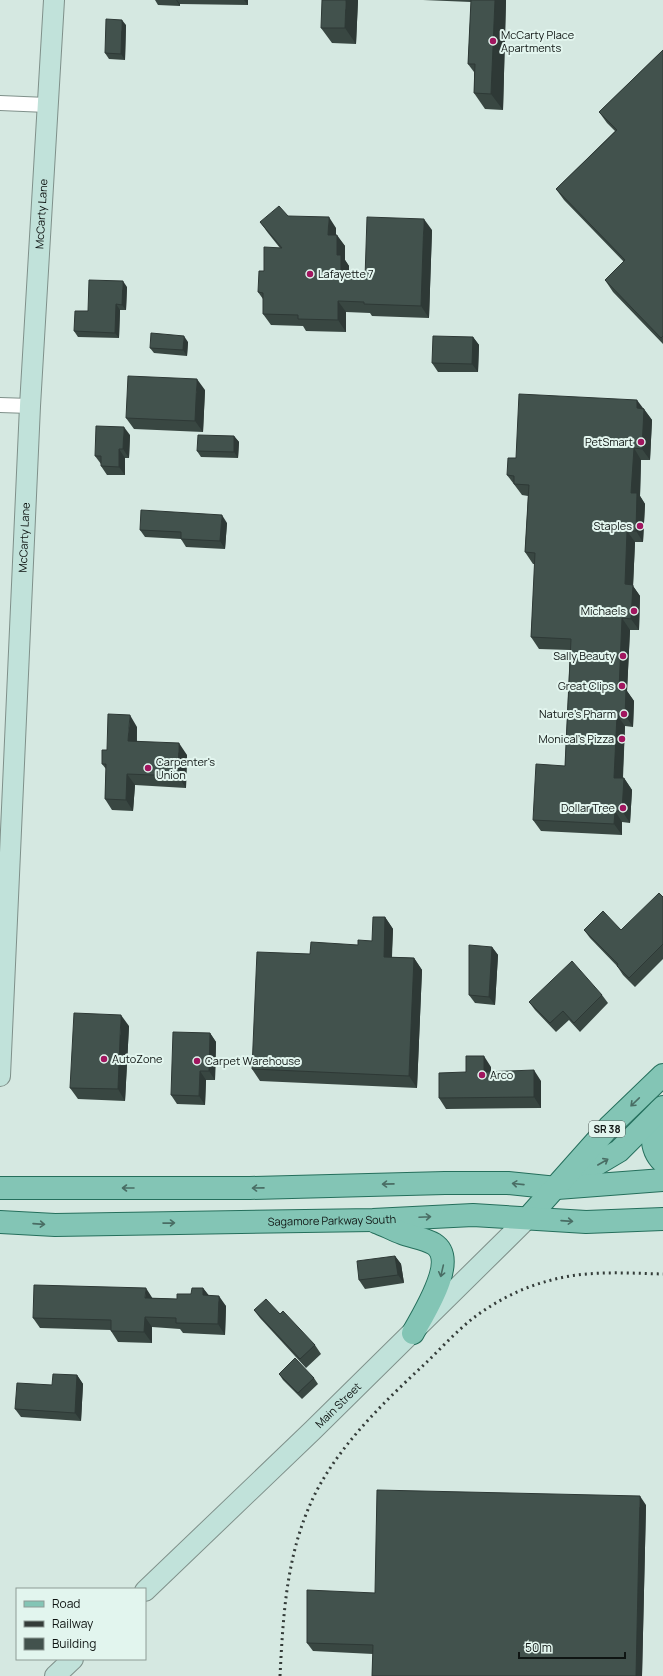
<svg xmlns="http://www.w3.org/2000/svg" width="663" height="1676" font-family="Manrope,sans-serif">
  <rect width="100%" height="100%" fill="#d5e8e1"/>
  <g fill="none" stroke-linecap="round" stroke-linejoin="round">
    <defs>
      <path id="street" d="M 0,103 L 47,105
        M 0,405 L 30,406"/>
      <g id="secondary">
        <path id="s1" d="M 0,1076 L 30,406 L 54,0"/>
        <path id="s2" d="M 145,1591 L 313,1430 L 528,1218"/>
        <path d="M 55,1676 L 73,1659"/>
      </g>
      <g id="primary">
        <path d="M 659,1111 C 652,1129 648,1147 663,1162"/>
        <path d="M 570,1180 L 619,1151 L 663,1107"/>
        <path d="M 0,1188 L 250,1188 L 445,1183 L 508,1183 L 557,1188 L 663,1180"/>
        <path d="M 528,1218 L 609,1127 L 663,1075"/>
        <path id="s3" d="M 0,1222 L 55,1225 L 373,1220 L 473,1215 L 586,1222 L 663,1219"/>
        <path d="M 376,1222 C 385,1225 393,1230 402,1233 C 412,1237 424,1238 434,1244 C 459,1260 423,1314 413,1333"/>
      </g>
    </defs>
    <use href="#street" stroke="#7f908a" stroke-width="16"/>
    <use href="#secondary" stroke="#7f908a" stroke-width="22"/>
    <use href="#primary" stroke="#256f5c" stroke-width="24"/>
    <use href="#street" stroke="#fff" stroke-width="14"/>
    <use href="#secondary" stroke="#c1e2da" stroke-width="20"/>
    <use href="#primary" stroke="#83c5b5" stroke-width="22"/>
    <path stroke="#343c39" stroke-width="3" stroke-dasharray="2 4" stroke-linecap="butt" d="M 280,1676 C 283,1618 286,1561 309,1507 C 333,1450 385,1401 429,1360 C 443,1346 457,1331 472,1319 C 494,1302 521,1288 548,1281 C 585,1270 624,1273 663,1274"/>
  </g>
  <path fill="#394742" d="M 155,0 L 248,0 L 248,5 L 180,4 L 180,6 L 158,5 Z
    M 358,0 L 356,44 L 332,43 L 321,28 Z
    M 423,0 L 506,0 L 503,110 L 485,109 L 474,93 L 474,72 L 468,64 L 471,2 Z
    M 126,25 L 125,60 L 109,59 L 105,53 Z
    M 663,50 L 663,344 L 613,292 L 605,280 L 624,262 L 564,200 L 556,189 L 615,131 L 607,123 L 599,112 Z
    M 288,216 L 336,228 L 336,235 L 345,246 L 345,260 L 349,266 L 349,278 L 365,278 L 432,230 L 429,318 L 372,316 L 370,313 L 346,312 L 346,332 L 306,331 L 303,326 L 271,325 L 263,314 L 263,299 L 258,292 L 264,271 L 280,248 L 268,233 L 260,222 Z
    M 127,287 L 126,310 L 120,310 L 119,338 L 78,337 L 74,331 L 88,311 Z
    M 473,337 L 479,345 L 478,372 L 438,372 L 432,363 Z
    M 188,342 L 187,356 L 154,353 L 150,348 Z
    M 205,390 L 203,432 L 134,429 L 126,418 Z
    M 643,408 L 644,409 L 652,420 L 650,460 L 641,460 L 640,496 L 645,504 L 643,542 L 635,542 L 633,586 L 640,596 L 639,630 L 630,630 L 627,691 L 634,701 L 633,727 L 625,726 L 623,778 L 624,778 L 632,790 L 630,823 L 622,822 L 622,835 L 541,831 L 533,820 L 565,766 L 570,650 L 539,649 L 531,637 L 535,564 L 533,564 L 525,552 L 528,496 L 522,495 L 507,475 L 516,458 Z
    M 130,435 L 129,458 L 125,458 L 125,475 L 107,475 L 101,466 L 101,464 L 95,456 Z
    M 234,436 L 239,442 L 238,458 L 201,457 L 197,451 Z
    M 227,523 L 225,549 L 186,547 L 181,539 L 145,537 L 140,530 Z
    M 137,727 L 137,741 L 187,755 L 186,788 L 135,785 L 133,811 L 112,810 L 105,799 L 106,769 L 102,764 L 107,750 Z
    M 663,897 L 663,959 L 635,987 L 623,975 L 617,966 L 590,938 L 584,930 L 621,930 Z
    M 385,917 L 393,929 L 392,957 L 414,958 L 422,970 L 417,1088 L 260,1081 L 252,1069 L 310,954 L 358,945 L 372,941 Z
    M 492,947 L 498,955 L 495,1005 L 475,1003 L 469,995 Z
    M 602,995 L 608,1003 L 580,1032 L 569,1020 L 556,1032 L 535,1010 L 529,1002 Z
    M 129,1026 L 125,1101 L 78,1099 L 70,1088 Z
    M 210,1033 L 216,1042 L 215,1080 L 206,1080 L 205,1105 L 177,1104 L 171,1095 Z
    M 491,1067 L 491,1071 L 541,1081 L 541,1108 L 446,1109 L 439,1098 L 466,1072 Z
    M 395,1256 L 401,1264 L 404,1283 L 365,1289 L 359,1280 Z
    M 203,1288 L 208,1295 L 226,1306 L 225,1335 L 183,1333 L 180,1329 L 152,1327 L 152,1343 L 118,1342 L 111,1331 L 111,1330 L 40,1328 L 33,1318 L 152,1298 L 177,1299 L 191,1294 Z
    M 254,1310 L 280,1314 L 315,1345 L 321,1354 L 306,1368 L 260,1318 Z
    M 279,1374 L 314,1378 L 318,1384 L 302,1399 L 283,1380 Z
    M 77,1375 L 83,1384 L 81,1421 L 21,1417 L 15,1409 Z
    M 646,1505 L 642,1676 L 372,1676 L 373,1654 L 313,1651 L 307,1643 L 375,1593 Z"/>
  <path fill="#2e3936" d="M 176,0 L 177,0 L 180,4 L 180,6 Z
    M 244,0 L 248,0 L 248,5 Z
    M 346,0 L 358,0 L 356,44 L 345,28 Z
    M 495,0 L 506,0 L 503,110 L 491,94 Z
    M 122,20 L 126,25 L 125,60 L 121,54 Z
    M 329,217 L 336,228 L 336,246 L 328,235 Z
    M 424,219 L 432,230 L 429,318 L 421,306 Z
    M 337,235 L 345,246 L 345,260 L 349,266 L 349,289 L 341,278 L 337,255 Z
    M 123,281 L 127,287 L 126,310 L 122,305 Z
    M 338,301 L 346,312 L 346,332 L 338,320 Z
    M 116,304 L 120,310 L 119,338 L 115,333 Z
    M 184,336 L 188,342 L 187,356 L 183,350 Z
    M 473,337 L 479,345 L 478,372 L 472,364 Z
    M 197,379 L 205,390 L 203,432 L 195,421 Z
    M 637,400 L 652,420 L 650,460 L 642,449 L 637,408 Z
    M 124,427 L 130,435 L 129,458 L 123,449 Z
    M 234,436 L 239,442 L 238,458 L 234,452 Z
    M 634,448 L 641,460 L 640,496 L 645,504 L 643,542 L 636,531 L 631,493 Z
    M 119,449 L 125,458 L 125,475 L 119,467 Z
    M 222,515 L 227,523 L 225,549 L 220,541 Z
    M 627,531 L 635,542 L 633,586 L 640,596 L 639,630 L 631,619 L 625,584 Z
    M 622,618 L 630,630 L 627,691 L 634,701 L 633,727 L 625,715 L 619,690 Z
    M 130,715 L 137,727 L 136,752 L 128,741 Z
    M 617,715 L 625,726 L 622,789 L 614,778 Z
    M 179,743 L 187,755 L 186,788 L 178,776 Z
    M 127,774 L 135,785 L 133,811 L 126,800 Z
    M 624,778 L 632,790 L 630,823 L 622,811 Z
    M 615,811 L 622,822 L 622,835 L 614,824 Z
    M 385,917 L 393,929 L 391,968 L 384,957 Z
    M 492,947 L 498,955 L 495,1005 L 489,997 Z
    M 414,958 L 422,970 L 417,1088 L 409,1076 Z
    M 121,1015 L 129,1026 L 125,1101 L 118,1089 Z
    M 210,1033 L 216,1042 L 215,1080 L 209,1071 Z
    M 484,1056 L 491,1067 L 491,1082 L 484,1072 Z
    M 534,1070 L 541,1081 L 541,1108 L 534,1097 Z
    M 200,1071 L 206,1080 L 205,1105 L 199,1096 Z
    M 395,1256 L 401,1264 L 404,1283 L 398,1275 Z
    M 146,1288 L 153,1299 L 145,1298 Z
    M 203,1288 L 211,1298 L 203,1295 Z
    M 219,1296 L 226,1306 L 225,1335 L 218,1324 Z
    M 145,1317 L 152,1327 L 152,1343 L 144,1332 Z
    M 77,1375 L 83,1384 L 81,1421 L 75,1413 Z
    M 640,1496 L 646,1505 L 642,1676 L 636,1676 Z"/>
  <path fill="#42524d" stroke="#2e3936" d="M 322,0 L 346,0 L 345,28 L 321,28 Z
    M 471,0 L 495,0 L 491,94 L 474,93 L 475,64 L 468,64 Z
    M 106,19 L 122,20 L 121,54 L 105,53 Z
    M 663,50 L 663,336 L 661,338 L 605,280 L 625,260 L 556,189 L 617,130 L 599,112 Z
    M 279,206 L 288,216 L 329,217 L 328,235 L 337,235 L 337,255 L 341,255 L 341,278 L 365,278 L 367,217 L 424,219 L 421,306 L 364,304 L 364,302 L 338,301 L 338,320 L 298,319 L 298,315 L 263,314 L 263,293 L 258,292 L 259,271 L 264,271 L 264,247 L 282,248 L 260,222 Z
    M 89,280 L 123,281 L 122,305 L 116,304 L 115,333 L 74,331 L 75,311 L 88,311 Z
    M 151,333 L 184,336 L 183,350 L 150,348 Z
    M 433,336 L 473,337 L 472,364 L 432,363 Z
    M 128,376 L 197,379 L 195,421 L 126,418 Z
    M 519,394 L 637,400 L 637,408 L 644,409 L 642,449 L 634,448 L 631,493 L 637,493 L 636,531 L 627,531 L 625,584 L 633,585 L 631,619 L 622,618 L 619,690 L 626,690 L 625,715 L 617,715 L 614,778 L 624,778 L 622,811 L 615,811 L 614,824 L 533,820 L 536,764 L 565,766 L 571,639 L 531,637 L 535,553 L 525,552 L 529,485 L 514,484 L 514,476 L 507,475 L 508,458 L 516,458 Z
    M 96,426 L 124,427 L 123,449 L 119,449 L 119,467 L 101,466 L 101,456 L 95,456 Z
    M 198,435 L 234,436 L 234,452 L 197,451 Z
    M 141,510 L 222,515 L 220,541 L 181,539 L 181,532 L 140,530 Z
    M 108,714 L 130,715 L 128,741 L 179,743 L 178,776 L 127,774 L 126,800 L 105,799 L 106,764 L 102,764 L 102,750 L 107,750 Z
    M 659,893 L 663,897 L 663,944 L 629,978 L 617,966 L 618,964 L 584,930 L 603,911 L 621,930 Z
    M 373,917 L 385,917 L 384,957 L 414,958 L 409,1076 L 252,1069 L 257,952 L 310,954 L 311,942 L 358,945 L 358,940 L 372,941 Z
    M 469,945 L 492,947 L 489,997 L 469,995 Z
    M 572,961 L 602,995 L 574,1023 L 563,1011 L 550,1023 L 529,1002 Z
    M 74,1013 L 121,1015 L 118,1089 L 70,1088 Z
    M 173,1032 L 210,1033 L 209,1071 L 200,1071 L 199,1096 L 171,1095 Z
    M 466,1056 L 484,1056 L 484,1072 L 534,1070 L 534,1097 L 439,1098 L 439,1073 L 466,1072 Z
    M 395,1256 L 398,1275 L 359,1280 L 357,1261 Z
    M 34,1285 L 146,1288 L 145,1298 L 177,1299 L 177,1294 L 191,1294 L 192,1288 L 203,1288 L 203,1295 L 219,1296 L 218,1324 L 176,1323 L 176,1318 L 145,1317 L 144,1332 L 111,1331 L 111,1320 L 33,1318 Z
    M 266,1299 L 280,1314 L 283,1311 L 315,1345 L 300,1359 L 254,1310 Z
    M 295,1358 L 314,1378 L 298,1393 L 279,1374 Z
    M 53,1374 L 77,1375 L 75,1413 L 15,1409 L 17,1383 L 52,1385 Z
    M 377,1490 L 640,1496 L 636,1676 L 372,1676 L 373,1645 L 307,1643 L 307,1590 L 375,1593 Z"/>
  <defs><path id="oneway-shaft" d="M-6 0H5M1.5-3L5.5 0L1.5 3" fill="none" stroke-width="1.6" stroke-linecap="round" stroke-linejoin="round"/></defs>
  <g stroke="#496d64">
    <use href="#oneway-shaft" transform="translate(635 1102) rotate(136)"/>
    <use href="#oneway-shaft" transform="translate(603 1162) rotate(-30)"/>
    <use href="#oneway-shaft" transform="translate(388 1184) rotate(179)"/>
    <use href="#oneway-shaft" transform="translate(518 1184) rotate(-174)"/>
    <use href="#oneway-shaft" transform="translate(128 1188) rotate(-180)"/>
    <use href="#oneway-shaft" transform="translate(258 1188) rotate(179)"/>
    <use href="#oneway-shaft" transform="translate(425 1217) rotate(-3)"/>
    <use href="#oneway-shaft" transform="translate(567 1221) rotate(4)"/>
    <use href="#oneway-shaft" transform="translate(169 1223) rotate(-1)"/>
    <use href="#oneway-shaft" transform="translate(39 1224) rotate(4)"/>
    <use href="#oneway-shaft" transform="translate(442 1271) rotate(103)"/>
  </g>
  <g fill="#a1165f" stroke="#e2f5ee" stroke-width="1.5">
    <circle cx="493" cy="41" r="4"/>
    <circle cx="310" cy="274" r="4"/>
    <circle cx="641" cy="442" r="4"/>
    <circle cx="640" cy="526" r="4"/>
    <circle cx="634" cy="611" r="4"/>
    <circle cx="623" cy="656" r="4"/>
    <circle cx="622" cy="686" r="4"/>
    <circle cx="624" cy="714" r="4"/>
    <circle cx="622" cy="739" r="4"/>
    <circle cx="148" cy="768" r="4"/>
    <circle cx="623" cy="808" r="4"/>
    <circle cx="104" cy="1059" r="4"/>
    <circle cx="197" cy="1061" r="4"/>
    <circle cx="482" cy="1075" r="4"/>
  </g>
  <g text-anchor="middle" stroke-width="4" stroke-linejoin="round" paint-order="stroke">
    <rect fill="#e2f5ee" stroke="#4e5855" stroke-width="1" x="589" y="1121" width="36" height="16" rx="3"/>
    <g font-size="10" font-weight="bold" fill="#0f1513">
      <text x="607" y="1133">SR 38</text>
    </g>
    <g font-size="11" fill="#0f1513" stroke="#e2f5ee" text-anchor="end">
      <text x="501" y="39" text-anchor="start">McCarty Place<tspan x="501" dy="13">Apartments</tspan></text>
      <text x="318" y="278" text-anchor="start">Lafayette 7</text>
      <text x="633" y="446">PetSmart</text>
      <text x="632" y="530">Staples</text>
      <text x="626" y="615">Michaels</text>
      <text x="615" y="660">Sally Beauty</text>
      <text x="614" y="690">Great Clips</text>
      <text x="616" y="718">Nature's Pharm</text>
      <text x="614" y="743">Monical's Pizza</text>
      <text x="156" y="766" text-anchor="start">Carpenter's<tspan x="156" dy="13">Union</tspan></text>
      <text x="615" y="812">Dollar Tree</text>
      <text x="112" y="1063" text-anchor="start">AutoZone</text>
      <text x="205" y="1065" text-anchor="start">Carpet Warehouse</text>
      <text x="490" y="1079" text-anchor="start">Arco</text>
    </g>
    <g font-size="11" fill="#0f1513" stroke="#e2f5ee">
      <text dy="4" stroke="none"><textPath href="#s1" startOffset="863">McCarty Lane</textPath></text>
      <text dy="4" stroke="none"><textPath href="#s1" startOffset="539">McCarty Lane</textPath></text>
      <text dy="4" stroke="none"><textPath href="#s3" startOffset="332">Sagamore Parkway South</textPath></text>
      <text dy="4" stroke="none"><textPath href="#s2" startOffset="268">Main Street</textPath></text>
    </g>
  </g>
  <rect x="16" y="1588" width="130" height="72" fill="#e2f5ee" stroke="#8e9b96"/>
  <rect x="24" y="1601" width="20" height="6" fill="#83c5b5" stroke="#8e9b96"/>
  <text x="52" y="1608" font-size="12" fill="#0f1513">Road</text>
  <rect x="24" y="1621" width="20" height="6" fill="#343c39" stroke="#8e9b96"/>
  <text x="52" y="1628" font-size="12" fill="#0f1513">Railway</text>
  <rect x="24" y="1638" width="20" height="12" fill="#42524d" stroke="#8e9b96"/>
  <text x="52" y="1648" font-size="12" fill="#0f1513">Building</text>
  <path d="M519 1652v6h106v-6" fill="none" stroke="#0f1513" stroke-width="2"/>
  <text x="525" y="1652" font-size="12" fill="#0f1513" stroke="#e2f5ee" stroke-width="3" paint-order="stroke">50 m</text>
</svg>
